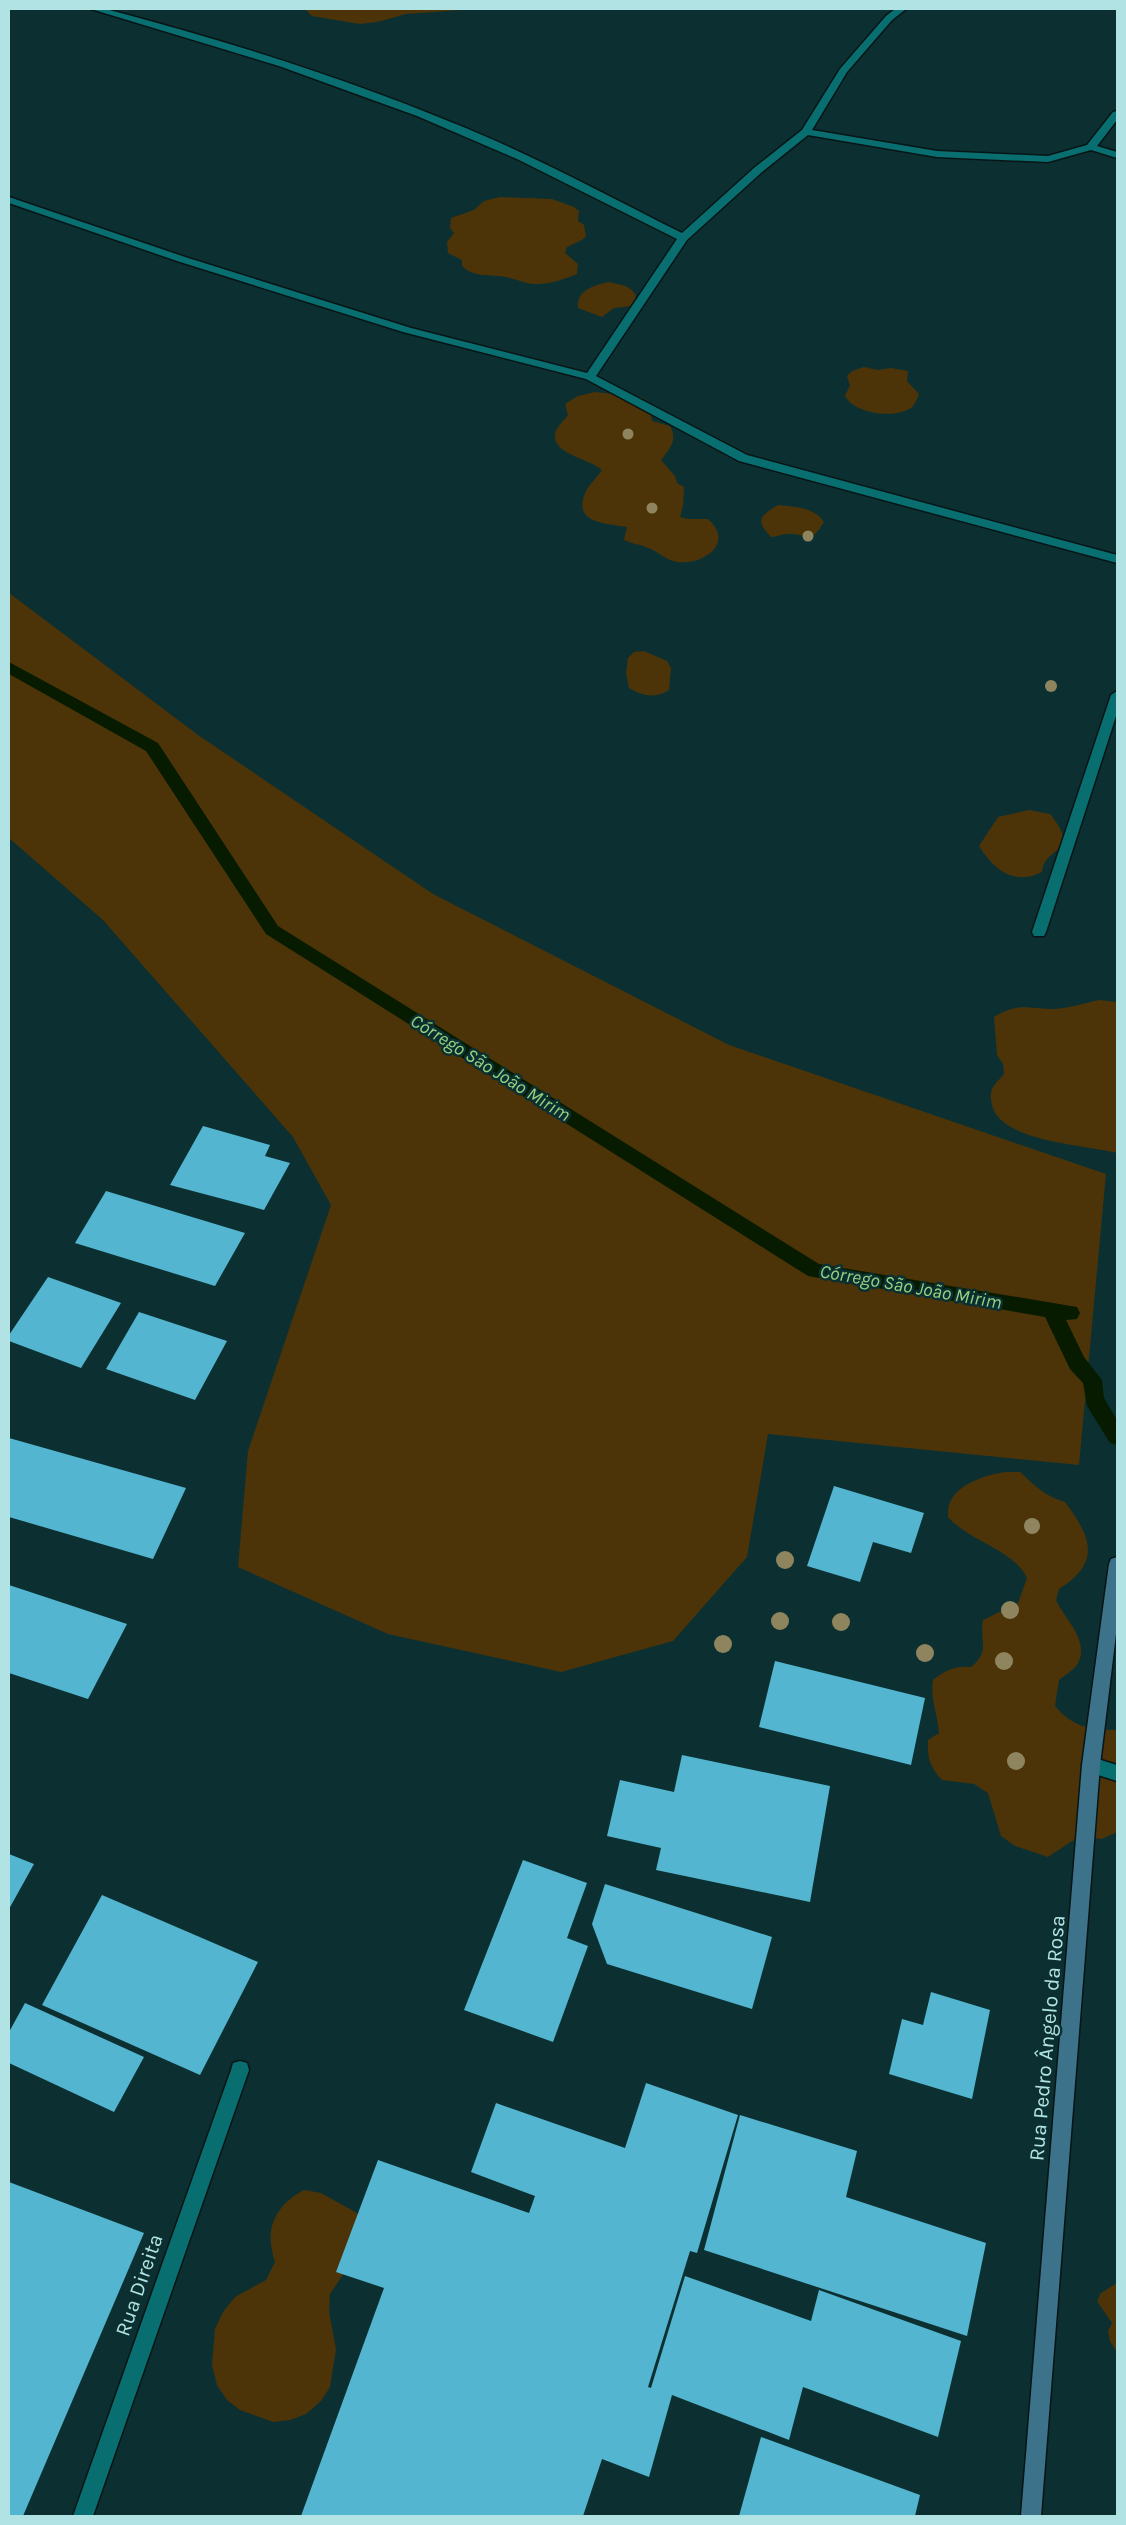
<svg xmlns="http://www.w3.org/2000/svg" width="1126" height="2525" font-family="Karla,sans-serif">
  <rect width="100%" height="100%" fill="#0c3031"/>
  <path fill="#4c3408" d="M 305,9 L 474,9 L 406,14 L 377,22 L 360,24 L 312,16 Z
    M 500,197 L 552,199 L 574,207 L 579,211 L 578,221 L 584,225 L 586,236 L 582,240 L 567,247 L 565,253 L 578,264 L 577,274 C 565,279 553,283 540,284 C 528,285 517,279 506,277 C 490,274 474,278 462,266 L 462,260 L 448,253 L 447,242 L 454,233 L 450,228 L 451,218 L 474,210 L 484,201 Z
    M 609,282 C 620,285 631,285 636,296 L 632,306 L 614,308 L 602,317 L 578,308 C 576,290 595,285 609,282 Z
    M 864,367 L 878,370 L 891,368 L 908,371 L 907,381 L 919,394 C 917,399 915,405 911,408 C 894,419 855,414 845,396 L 850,385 L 847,376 L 852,371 Z
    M 595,392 L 641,397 L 648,403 L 652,421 L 670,426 C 678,440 670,448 661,460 L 675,476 L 677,483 L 684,487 L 683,505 L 680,517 L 688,519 L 708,519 C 735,543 704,565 678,562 C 665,560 658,551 646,547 C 639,544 632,544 624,540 L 627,527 C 603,523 570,523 587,489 C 591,483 598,476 602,470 C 591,459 547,453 556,431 C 558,426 564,420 568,415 L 565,404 L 578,396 Z
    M 778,505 C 795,507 814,507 824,522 C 810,544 811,535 791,534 C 785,533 778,537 771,537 C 755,520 760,516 778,505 Z
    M 9,593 L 198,735 L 433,894 L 729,1045 L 1106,1174 L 1079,1465 L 768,1434 L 747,1557 L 673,1641 L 561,1672 L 388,1634 L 238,1567 L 248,1451 L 331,1205 L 293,1137 L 103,920 L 9,838 Z
    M 644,651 L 667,661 L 671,668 L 669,690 C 655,699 643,696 629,688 L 626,673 L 628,658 L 634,652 Z
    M 1029,810 L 1050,814 C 1083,855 1044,845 1042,872 C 1014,886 994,870 979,846 L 998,817 Z
    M 1099,1000 L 1117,1002 L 1117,1153 C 1087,1145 1000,1142 992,1105 C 991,1100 990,1094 992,1089 C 994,1084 1000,1079 1004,1074 L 1003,1064 L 997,1055 L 994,1017 C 1017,1002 1028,1009 1052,1009 C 1067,1009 1084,1003 1099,1000 Z
    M 1006,1472 L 1020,1472 C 1034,1485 1046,1497 1065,1502 C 1091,1537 1102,1562 1059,1589 L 1056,1600 C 1065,1620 1091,1641 1077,1665 C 1073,1670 1064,1676 1059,1680 L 1055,1706 C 1072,1727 1091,1730 1117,1730 L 1117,1832 L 1102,1839 L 1086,1837 L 1072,1841 L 1048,1857 L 1015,1846 L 1001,1836 L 988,1793 L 974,1784 L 942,1780 C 930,1767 927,1758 928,1740 L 939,1733 C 938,1714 930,1700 933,1680 C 946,1670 955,1666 971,1667 C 991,1650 979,1642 983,1620 L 1018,1603 L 1027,1578 C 1014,1550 969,1541 948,1517 C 948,1513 948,1508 949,1505 C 955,1484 988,1474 1006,1472 Z
    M 304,2190 L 321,2193 L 357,2213 L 362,2231 L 361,2248 L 330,2294 L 329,2312 L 336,2349 L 330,2387 L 321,2401 L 306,2414 L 290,2420 L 273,2422 L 240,2410 L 227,2400 L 217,2385 L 212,2365 L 215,2329 L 223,2312 L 235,2297 L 266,2280 L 275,2262 C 264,2230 274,2206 304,2190 Z
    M 1117,2283 L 1117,2352 L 1110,2341 L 1108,2331 L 1112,2323 L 1097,2301 L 1101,2293 Z"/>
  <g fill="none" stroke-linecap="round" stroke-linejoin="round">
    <path fill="#061b00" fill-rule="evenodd" d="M 9,662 L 158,743 L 278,926 L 819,1264 L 1077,1307 L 1080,1313 L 1077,1319 L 1066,1320 L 1084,1357 L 1102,1380 L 1104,1398 L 1117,1420 L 1117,1445 L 1110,1443 L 1087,1406 L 1083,1383 L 1070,1369 L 1045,1317 L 808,1276 L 266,934 L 146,751 L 9,674 Z"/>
  </g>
  <path fill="#53b5cf" d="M 203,1126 L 270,1145 L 265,1156 L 290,1163 L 264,1210 L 170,1185 Z
    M 106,1191 L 245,1233 L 215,1286 L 75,1243 Z
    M 48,1277 L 121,1303 L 81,1368 L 9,1341 L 9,1335 Z
    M 139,1312 L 227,1341 L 195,1400 L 106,1369 Z
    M 9,1438 L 186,1488 L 153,1559 L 9,1517 Z
    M 834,1486 L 924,1513 L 911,1553 L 873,1542 L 860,1582 L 807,1566 Z
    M 9,1585 L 127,1624 L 88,1699 L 9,1673 Z
    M 775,1661 L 925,1698 L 911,1765 L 759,1727 Z
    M 682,1755 L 830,1786 L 810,1902 L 656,1870 L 661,1848 L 607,1836 L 620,1780 L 674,1792 Z
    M 9,1854 L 34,1864 L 9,1909 Z
    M 523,1860 L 587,1883 L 567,1938 L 588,1946 L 553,2042 L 464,2010 Z
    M 605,1884 L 772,1937 L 752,2009 L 607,1964 L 592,1924 Z
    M 102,1895 L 258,1962 L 200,2075 L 42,2005 Z
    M 931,1992 L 990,2010 L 972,2099 L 889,2074 L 902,2019 L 923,2025 Z
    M 25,2003 L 144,2057 L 114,2112 L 9,2063 L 9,2032 Z
    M 646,2083 L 738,2115 L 697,2253 L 690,2251 L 648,2387 L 651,2388 L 685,2276 L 811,2321 L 819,2290 L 961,2341 L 938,2437 L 803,2387 L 789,2440 L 672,2395 L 649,2477 L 602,2459 L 583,2516 L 301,2516 L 384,2288 L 336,2272 L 378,2160 L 529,2213 L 535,2196 L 471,2172 L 496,2103 L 625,2148 Z
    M 740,2115 L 857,2151 L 846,2197 L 986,2243 L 967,2336 L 704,2250 Z
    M 9,2182 L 144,2233 L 23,2516 L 9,2516 Z
    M 761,2437 L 920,2495 L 915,2516 L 739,2516 Z"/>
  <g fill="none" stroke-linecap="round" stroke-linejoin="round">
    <defs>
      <path id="lane" d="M 91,9 L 106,9 C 239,44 370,86 496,141 C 559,169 620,202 682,233 L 754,168 L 802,130 L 840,69 L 886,16 L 895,9 L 906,9 L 892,20 L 847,72 L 812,130 L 937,151 L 1048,156 L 1087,145 L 1113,112 L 1117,111 L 1117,120 L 1097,146 L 1117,152 L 1117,158 L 1091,150 L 1048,162 L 937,157 L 808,135 L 762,172 L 687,240 L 596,376 L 747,455 L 1117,555 L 1117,563 L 739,461 L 586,379 L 403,332 L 177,261 L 9,203 L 9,197 L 185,257 L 411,328 L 587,373 L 677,239 L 517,159 L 417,116 L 279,66 Z
        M 1117,691 L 1117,713 L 1046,932 L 1044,936 L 1034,936 L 1032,932 L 1111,695 Z"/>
      <path id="street" d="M 1091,1757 L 1117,1765 L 1117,1781 L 1085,1771 L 1082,1765 L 1085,1759 Z
        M 240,2061 L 247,2063 L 249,2070 L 93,2516 L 73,2516 L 231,2070 L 233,2063 Z"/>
      <path id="secondary" d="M 1117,1557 L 1117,1626 L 1100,1765 L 1041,2516 L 1021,2516 L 1082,1765 L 1109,1564 L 1111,1559 Z"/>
    </defs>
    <use href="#lane" stroke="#071516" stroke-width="3"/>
    <use href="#street" stroke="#071516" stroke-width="3"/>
    <use href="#secondary" stroke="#071516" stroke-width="3"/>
    <use href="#lane" fill="#096e70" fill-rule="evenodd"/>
    <use href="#street" fill="#096e70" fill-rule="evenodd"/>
    <use href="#secondary" fill="#3c728a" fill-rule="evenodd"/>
  </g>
  <g fill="#8e855f">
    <circle cx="628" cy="434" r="5.5"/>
    <circle cx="652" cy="508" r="5.5"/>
    <circle cx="808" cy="536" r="5.5"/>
    <circle cx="1051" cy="686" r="6"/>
    <circle cx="1032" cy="1526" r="8"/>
    <circle cx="785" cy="1560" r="9"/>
    <circle cx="1010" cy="1610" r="9"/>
    <circle cx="780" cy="1621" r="9"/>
    <circle cx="841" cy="1622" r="9"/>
    <circle cx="723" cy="1644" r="9"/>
    <circle cx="925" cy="1653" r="9"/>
    <circle cx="1004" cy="1661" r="9"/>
    <circle cx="1016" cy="1761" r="9"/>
  </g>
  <g text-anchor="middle" stroke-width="5" stroke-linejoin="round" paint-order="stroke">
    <g font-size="19" font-style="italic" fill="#96d27f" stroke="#0c3031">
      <text transform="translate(491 1067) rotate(32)" y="7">Córrego São João Mirim</text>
      <text transform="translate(911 1286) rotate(10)" y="7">Córrego São João Mirim</text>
    </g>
    <g font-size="21" fill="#b2e3e4" stroke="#0c3031">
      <text transform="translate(1047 2038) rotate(-85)" y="7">Rua Pedro Ângelo da Rosa</text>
      <text transform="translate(139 2285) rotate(-71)" y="7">Rua Direita</text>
    </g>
  </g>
  <rect width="1126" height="2525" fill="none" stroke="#b2e3e4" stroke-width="20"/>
</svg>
